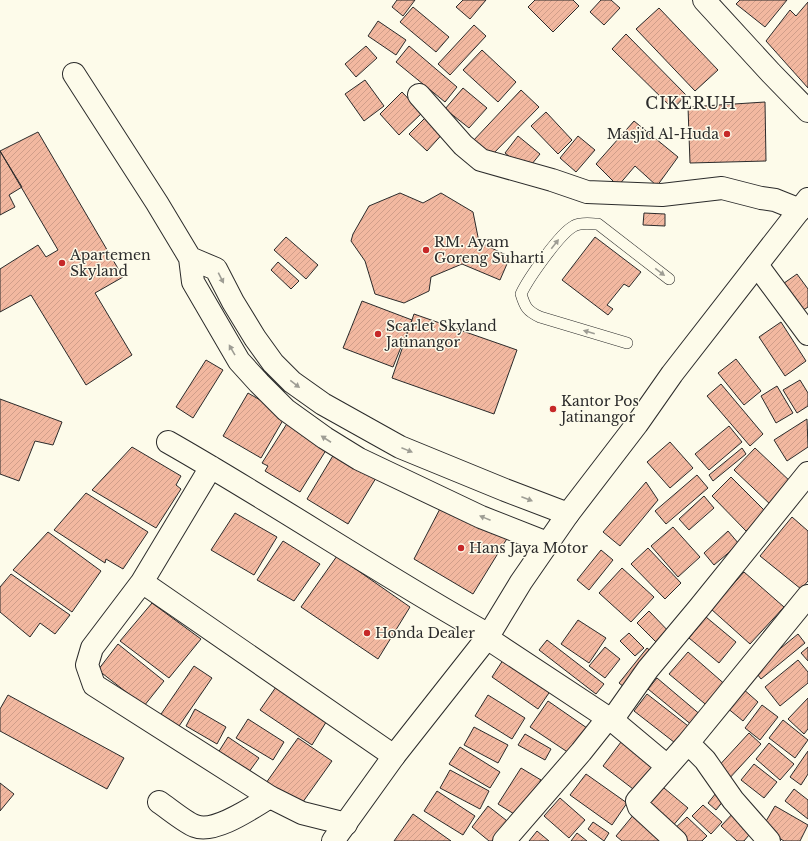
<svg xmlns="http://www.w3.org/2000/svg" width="808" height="841" font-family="'Libre Baskerville',serif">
  <defs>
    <pattern id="building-hatch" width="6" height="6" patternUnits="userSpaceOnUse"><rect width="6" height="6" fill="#f2b8a0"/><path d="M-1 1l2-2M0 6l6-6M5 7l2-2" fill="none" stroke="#d09e8a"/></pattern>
  </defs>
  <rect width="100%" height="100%" fill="#fdfbea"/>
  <path fill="url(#building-hatch)" stroke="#2b2b2b" d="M 397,0 L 415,0 L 403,16 L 392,7 Z
    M 463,0 L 486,0 L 470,19 L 456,7 Z
    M 535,0 L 573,0 L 579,6 L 553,32 L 528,7 Z
    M 601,0 L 611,0 L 620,8 L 604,25 L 590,12 Z
    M 740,0 L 787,0 L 765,27 L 736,4 Z
    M 808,2 L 808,88 L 766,41 L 790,10 L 796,16 Z
    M 413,7 L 449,37 L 436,52 L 400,22 Z
    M 659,8 L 718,70 L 695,91 L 636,29 Z
    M 378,21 L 406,40 L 396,55 L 368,36 Z
    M 474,25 L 486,36 L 450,75 L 438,64 Z
    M 626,34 L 686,95 L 673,109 L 612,49 Z
    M 366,46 L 377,58 L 356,77 L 345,64 Z
    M 409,46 L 457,87 L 445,102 L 396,62 Z
    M 482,50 L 516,82 L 498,102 L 463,70 Z
    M 365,80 L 384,106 L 364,121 L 345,94 Z
    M 463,88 L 487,108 L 469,128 L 445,109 Z
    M 521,90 L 539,107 L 489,158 L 472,142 Z
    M 402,92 L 422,113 L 399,135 L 380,114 Z
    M 765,102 L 766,161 L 690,163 L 688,107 Z
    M 546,112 L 572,140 L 558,154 L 531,126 Z
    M 429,114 L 446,130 L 427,151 L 409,134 Z
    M 634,121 L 678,157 L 657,186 L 635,166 L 618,186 L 596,164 Z
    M 38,132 L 123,277 L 95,293 L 132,355 L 86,385 L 31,295 L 0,312 L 0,269 L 38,245 L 46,257 L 58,250 L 0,151 Z
    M 518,136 L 540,154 L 527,170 L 505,153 Z
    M 578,136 L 595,150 L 576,172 L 560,158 Z
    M 0,151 L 22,187 L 9,195 L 15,207 L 0,215 Z
    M 400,193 L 423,203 L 441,193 L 473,212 L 479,242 L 510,257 L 500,280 L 462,264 L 431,277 L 429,291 L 404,303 L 375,294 L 365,261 L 351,241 L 353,234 L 369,206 Z
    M 644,213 L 665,214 L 665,226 L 643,225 Z
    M 286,237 L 318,265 L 306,279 L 274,250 Z
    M 595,237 L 641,272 L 629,287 L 624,284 L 607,305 L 613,309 L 608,315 L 562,280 Z
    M 278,262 L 299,281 L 291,289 L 271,270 Z
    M 797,274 L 808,289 L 808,307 L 797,314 L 777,288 Z
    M 362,301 L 412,320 L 393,367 L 343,348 Z
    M 414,314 L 517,350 L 494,414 L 392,378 Z
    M 781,322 L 806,361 L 785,376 L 759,337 Z
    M 736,359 L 761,391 L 744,405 L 718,373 Z
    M 206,360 L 223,370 L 193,418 L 176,407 Z
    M 800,380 L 808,393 L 808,406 L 797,413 L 783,390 Z
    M 721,384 L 763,434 L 750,446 L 707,396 Z
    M 777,386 L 793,413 L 776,423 L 761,396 Z
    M 248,393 L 286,415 L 261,458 L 223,436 Z
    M 0,399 L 62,422 L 53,445 L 35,441 L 19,481 L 0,474 Z
    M 807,419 L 808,447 L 787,461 L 774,440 Z
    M 288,422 L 328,447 L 300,492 L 265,471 L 268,466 L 262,463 Z
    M 729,426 L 742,442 L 709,470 L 695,454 Z
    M 670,442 L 693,468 L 670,488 L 647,462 Z
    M 132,447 L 181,476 L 176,485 L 181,489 L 156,528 L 92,490 Z
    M 742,448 L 746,454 L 713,481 L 709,475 Z
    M 755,448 L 793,484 L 772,506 L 734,470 Z
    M 334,454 L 376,478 L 348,524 L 307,499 Z
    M 697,475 L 708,488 L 666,524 L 655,511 Z
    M 731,477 L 766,512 L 746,531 L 712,496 Z
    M 646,482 L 658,500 L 620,546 L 603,532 Z
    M 86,493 L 148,532 L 123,569 L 106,559 L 105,563 L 54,530 Z
    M 704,496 L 714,508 L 689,530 L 679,519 Z
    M 443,503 L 508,537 L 473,594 L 414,559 Z
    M 235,513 L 277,537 L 254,575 L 211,550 Z
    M 792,517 L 808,531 L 808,581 L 801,589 L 760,556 Z
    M 673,527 L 700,557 L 678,577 L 651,546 Z
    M 728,531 L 739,544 L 714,565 L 704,553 Z
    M 48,532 L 101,571 L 72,612 L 13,570 Z
    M 283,541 L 320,564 L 294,601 L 257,580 Z
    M 648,548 L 681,583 L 665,599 L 631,564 Z
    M 601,550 L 613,560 L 589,590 L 577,580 Z
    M 337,556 L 410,607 L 378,659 L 301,607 Z
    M 622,568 L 654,597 L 631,622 L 599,593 Z
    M 744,572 L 784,607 L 750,644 L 711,609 Z
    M 11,574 L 70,615 L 55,634 L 40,623 L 30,637 L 0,612 L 0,587 Z
    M 152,603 L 201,639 L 169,678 L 120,641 Z
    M 649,611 L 674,637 L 662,648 L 637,623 Z
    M 706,617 L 736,642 L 719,663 L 689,638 Z
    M 578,620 L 606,638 L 589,663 L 561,644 Z
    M 629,633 L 644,648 L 635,656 L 620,641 Z
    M 798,634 L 805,643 L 761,679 L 754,670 Z
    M 547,640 L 604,684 L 596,694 L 539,650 Z
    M 118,644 L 164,681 L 144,706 L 98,670 Z
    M 605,647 L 620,659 L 605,678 L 589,666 Z
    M 808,647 L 808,661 L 801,653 Z
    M 647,648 L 657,656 L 629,691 L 619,683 Z
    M 688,652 L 728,687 L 710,708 L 669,674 Z
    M 505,657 L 551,690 L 538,709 L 492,677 Z
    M 798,660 L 808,672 L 808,683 L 780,706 L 765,687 Z
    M 194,666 L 212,678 L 177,729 L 159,717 Z
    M 657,678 L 702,716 L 693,726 L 648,689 Z
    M 276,687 L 328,719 L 312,745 L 260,710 Z
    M 742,688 L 758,702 L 743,721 L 726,707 Z
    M 647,694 L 692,729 L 679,746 L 634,711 Z
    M 8,695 L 124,758 L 107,789 L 0,731 L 0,709 Z
    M 488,695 L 525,718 L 512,739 L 475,716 Z
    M 808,698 L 808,729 L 804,734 L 788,719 Z
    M 548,701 L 587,728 L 569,753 L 530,727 Z
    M 762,705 L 778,717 L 760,740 L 745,728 Z
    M 195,709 L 226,727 L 217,744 L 186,726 Z
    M 248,719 L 284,742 L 273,760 L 236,738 Z
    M 783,720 L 808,740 L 795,758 L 769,738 Z
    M 474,727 L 508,745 L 498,763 L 464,745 Z
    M 749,733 L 761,744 L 727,781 L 715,770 Z
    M 525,734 L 551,749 L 545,760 L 518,745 Z
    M 228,737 L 259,758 L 246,776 L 216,756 Z
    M 298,738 L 332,761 L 300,806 L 266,783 Z
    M 621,742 L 655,768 L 637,792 L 603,766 Z
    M 769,743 L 794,764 L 780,780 L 756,759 Z
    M 460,747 L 500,772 L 490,788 L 449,764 Z
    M 808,751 L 808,774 L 801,785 L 790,777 Z
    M 754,764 L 777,782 L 764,798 L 741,780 Z
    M 521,768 L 541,780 L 519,817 L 498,804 Z
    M 450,770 L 489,791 L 480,809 L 440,788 Z
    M 586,774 L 627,803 L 612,825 L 570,795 Z
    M 0,783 L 14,794 L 0,811 Z
    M 658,783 L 688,808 L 671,828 L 641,803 Z
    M 720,788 L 728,795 L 716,810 L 708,803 Z
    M 794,789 L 808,800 L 808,819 L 785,801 Z
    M 437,791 L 475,816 L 463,835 L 424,811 Z
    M 560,798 L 585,820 L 569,838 L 544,816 Z
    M 703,805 L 722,822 L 711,834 L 692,816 Z
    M 488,806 L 511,824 L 497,841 L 489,841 L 472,827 Z
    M 775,806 L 808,825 L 800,841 L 784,841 L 762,828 Z
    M 735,811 L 754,829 L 744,841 L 737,841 L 721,826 Z
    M 635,813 L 670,841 L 622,841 L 616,836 Z
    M 413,814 L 451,841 L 394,841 Z
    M 687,817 L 707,836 L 702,841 L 682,841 L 672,831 Z
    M 593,822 L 609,833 L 604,841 L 588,829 Z
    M 537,831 L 549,841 L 529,841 Z
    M 577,833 L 587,841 L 571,841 Z"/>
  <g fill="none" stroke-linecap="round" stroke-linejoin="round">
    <defs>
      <path id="service" d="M 627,343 L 540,317 C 527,311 525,307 521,294 C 528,279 560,233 574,226 C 581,222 590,224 598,224 L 669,279"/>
      <path id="minor" d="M 704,0 L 771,73 L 808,111
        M 74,74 L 157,203 L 190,258 L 193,282 L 239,361 L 259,383 L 286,410 L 325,438 L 359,459 L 481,517 L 547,543
        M 419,95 L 463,145 L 481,160 L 552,180 L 587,192 L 662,195 L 722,188 L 761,198 L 775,200 L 800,210
        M 190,258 L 216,269 L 233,302 L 255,338 L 273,363 L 292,382 L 323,404 L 400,447 L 505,490 L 568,514
        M 757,265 L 808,334
        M 168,442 C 277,504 380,574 489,635
        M 211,467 L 142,582 L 92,648 L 87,665 L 94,685 L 270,797 L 302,813 L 346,824
        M 142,582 L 394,756
        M 487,638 L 608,718
        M 612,720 L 667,766
        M 688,743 L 705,760 L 733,800 L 769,841
        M 159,802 C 168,808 186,823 195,826 C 215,834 253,807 270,797
        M 504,841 L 581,752 L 608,718 L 612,720 L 648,669 L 699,608 L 808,473
        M 676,841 L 639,807 L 637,801 L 688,743 L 808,596"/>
      <path id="trunk" d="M 333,841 L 394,756 L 487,638 L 521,582 L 568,514 L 637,424 L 672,374 L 808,199"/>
    </defs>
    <use href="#service" stroke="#2b2b2b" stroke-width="12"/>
    <use href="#minor" stroke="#2b2b2b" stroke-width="24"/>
    <use href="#trunk" stroke="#2b2b2b" stroke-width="24"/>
    <use href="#service" stroke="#fdfbea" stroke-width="11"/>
    <use href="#minor" stroke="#fdfbea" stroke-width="22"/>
    <use href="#trunk" stroke="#fdfbea" stroke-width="22"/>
  </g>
  <defs><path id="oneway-solid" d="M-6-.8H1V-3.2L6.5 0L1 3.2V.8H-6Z"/></defs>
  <g fill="#9e9d94">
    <use href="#oneway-solid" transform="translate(555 244) rotate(-52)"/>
    <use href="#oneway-solid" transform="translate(660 272) rotate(37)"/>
    <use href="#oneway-solid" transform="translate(221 278) rotate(63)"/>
    <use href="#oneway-solid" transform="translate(589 332) rotate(-164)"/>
    <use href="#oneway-solid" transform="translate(232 350) rotate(-120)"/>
    <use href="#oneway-solid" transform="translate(295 384) rotate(38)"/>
    <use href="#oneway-solid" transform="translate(326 439) rotate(-147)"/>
    <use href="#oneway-solid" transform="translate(407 450) rotate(22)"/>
    <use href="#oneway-solid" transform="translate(527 499) rotate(21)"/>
    <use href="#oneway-solid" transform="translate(485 518) rotate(-158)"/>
  </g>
  <g fill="#c62828" stroke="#fdfbea" stroke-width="1.5">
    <circle cx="727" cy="134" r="4"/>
    <circle cx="426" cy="250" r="4"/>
    <circle cx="62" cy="263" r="4"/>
    <circle cx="378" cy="334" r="4"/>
    <circle cx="553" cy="409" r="4"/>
    <circle cx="461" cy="548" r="4"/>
    <circle cx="367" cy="633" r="4"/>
  </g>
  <g text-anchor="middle" stroke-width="3" stroke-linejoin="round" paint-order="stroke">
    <g font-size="14" fill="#2b2b2b" stroke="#fdfbea" text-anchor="start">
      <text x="719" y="139" text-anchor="end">Masjid Al-Huda</text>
      <text x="434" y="247">RM. Ayam<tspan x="434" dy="16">Goreng Suharti</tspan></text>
      <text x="70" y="260">Apartemen<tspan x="70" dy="16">Skyland</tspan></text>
      <text x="386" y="331">Scarlet Skyland<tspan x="386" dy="16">Jatinangor</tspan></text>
      <text x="561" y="406">Kantor Pos<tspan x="561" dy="16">Jatinangor</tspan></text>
      <text x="469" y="553">Hans Jaya Motor</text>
      <text x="375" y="638">Honda Dealer</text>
    </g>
    <g font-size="16" letter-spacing="1" fill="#2b2b2b" stroke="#fdfbea">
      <text x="691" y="109">CIKERUH</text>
    </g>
  </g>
</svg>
